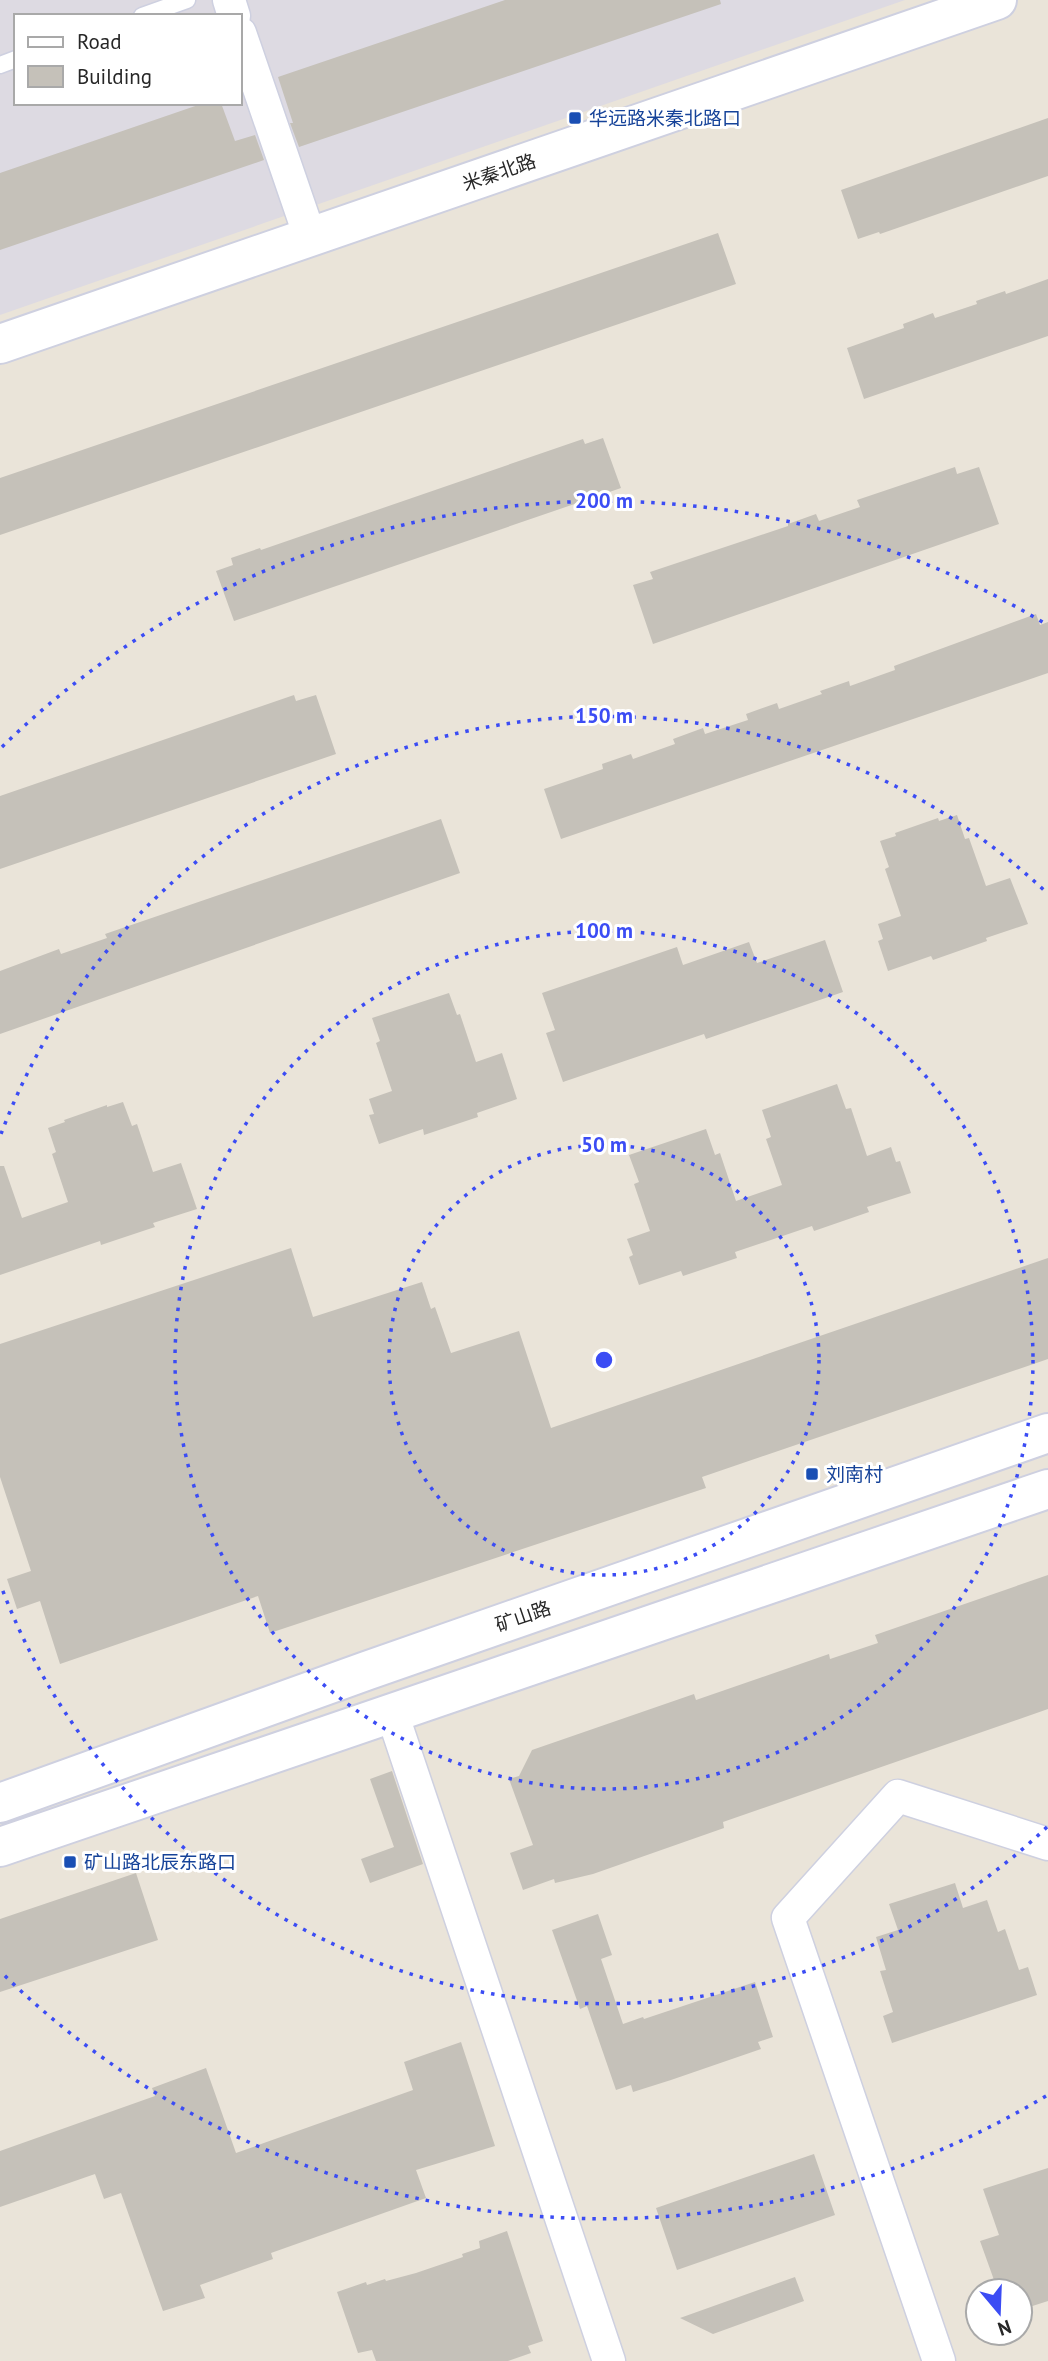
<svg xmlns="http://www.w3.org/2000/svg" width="1048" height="2361" font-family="'PT Sans','Noto Sans SC',sans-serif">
  <rect width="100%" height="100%" fill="#eae4d9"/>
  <path fill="#dddae2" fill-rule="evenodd" d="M 0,0 L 905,0 L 0,315 ZM 16,16 L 240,16 L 240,103 L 16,103 Z"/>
  <path fill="#c5c1b9" d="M 505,0 L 720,0 L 721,4 L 299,147 L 290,123 L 293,123 L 278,77 Z
    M 204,103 L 221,103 L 235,141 L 255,135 L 264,160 L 0,250 L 0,173 Z
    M 1048,118 L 1048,176 L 880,234 L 879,232 L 858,239 L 841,190 Z
    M 718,233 L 736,284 L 0,535 L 0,478 Z
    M 1048,279 L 1048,336 L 864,399 L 847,348 L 904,328 L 903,324 L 933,313 L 935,318 L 977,304 L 976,301 L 1005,291 L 1006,294 Z
    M 603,438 L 621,488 L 234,621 L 216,571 L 233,565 L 231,558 L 260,548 L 261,550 L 583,439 L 585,444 Z
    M 955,467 L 957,474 L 979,467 L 999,524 L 653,644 L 633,585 L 653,579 L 650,572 L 788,526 L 788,524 L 816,514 L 819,521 L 860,507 L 857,500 Z
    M 1036,614 L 1040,625 L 1048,622 L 1048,673 L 561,839 L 544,789 L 603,769 L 602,764 L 631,754 L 633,759 L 675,744 L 673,739 L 703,728 L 705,734 L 748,720 L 746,714 L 777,703 L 779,709 L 822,694 L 820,691 L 849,681 L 850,686 L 895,670 L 894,666 Z
    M 294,695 L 296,701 L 316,695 L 336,754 L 0,869 L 0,796 Z
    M 957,815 L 965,839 L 969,838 L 986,886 L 1010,878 L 1028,924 L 986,938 L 987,941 L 933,960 L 931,956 L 888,971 L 878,941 L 883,939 L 878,924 L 901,916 L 885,869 L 889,867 L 880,841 L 896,836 L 895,833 L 938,818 L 939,821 Z
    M 441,819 L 460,873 L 0,1034 L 0,971 L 59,949 L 61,954 L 107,938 L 105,934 Z
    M 825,940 L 843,992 L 706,1039 L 704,1034 L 563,1082 L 546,1033 L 555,1030 L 542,993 L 677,947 L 683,965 L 749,942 L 757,963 Z
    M 449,993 L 457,1015 L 460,1014 L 476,1062 L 502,1053 L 517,1099 L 477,1113 L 478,1117 L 424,1135 L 423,1129 L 379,1144 L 369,1115 L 374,1114 L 369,1099 L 392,1091 L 376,1043 L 380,1041 L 372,1018 Z
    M 837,1084 L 846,1109 L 851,1108 L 867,1156 L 891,1147 L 896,1162 L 900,1161 L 911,1193 L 867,1207 L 869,1212 L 814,1231 L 812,1226 L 735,1252 L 737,1258 L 683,1276 L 681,1271 L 639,1285 L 629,1257 L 633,1255 L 627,1239 L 650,1231 L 634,1184 L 639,1182 L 629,1155 L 706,1129 L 715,1155 L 720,1153 L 736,1201 L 782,1185 L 766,1139 L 771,1137 L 762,1110 Z
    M 123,1102 L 132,1126 L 137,1124 L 153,1172 L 181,1163 L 197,1209 L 153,1223 L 155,1227 L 101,1245 L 100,1241 L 0,1275 L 0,1166 L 4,1166 L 22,1218 L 68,1202 L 52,1154 L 56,1152 L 48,1128 L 65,1122 L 64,1120 L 107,1105 L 107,1107 Z
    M 291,1248 L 313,1317 L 422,1282 L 431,1309 L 435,1307 L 451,1353 L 519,1331 L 551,1428 L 1048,1258 L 1048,1359 L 702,1477 L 706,1488 L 270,1633 L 258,1596 L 60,1664 L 40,1601 L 17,1609 L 7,1579 L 31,1571 L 0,1477 L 0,1344 Z
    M 1048,1575 L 1048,1709 L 723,1822 L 724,1828 L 593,1874 L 555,1883 L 554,1879 L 523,1890 L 510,1853 L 533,1845 L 509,1779 L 519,1776 L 532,1750 L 694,1694 L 696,1700 L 829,1654 L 830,1659 L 878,1643 L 875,1635 Z
    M 392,1771 L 423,1864 L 370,1883 L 361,1859 L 394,1847 L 370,1779 Z
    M 136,1873 L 158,1940 L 0,1992 L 0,1919 Z
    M 955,1883 L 963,1908 L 987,1900 L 998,1932 L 1005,1929 L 1019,1970 L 1028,1967 L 1037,1995 L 892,2043 L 883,2016 L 893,2012 L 880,1971 L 886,1970 L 876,1937 L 898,1930 L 889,1904 Z
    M 598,1914 L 612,1955 L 601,1959 L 623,2024 L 643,2017 L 644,2019 L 755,1982 L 773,2037 L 758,2042 L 761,2049 L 671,2080 L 633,2092 L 631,2085 L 616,2090 L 587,2006 L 580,2009 L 552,1930 Z
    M 461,2042 L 495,2146 L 416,2170 L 426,2198 L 271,2253 L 273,2259 L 200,2285 L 205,2298 L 163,2311 L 121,2193 L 104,2199 L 95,2174 L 0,2207 L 0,2151 L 155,2096 L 152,2088 L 206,2068 L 236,2153 L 413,2090 L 404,2062 Z
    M 814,2154 L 835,2215 L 677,2270 L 656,2208 Z
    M 1048,2168 L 1048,2301 L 1020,2310 L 1020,2291 L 988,2291 L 993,2289 L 990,2281 L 994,2280 L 980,2241 L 999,2235 L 983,2189 Z
    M 507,2231 L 543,2341 L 528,2346 L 531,2353 L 508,2361 L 376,2361 L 372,2350 L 358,2353 L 337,2292 L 366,2282 L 367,2285 L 385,2279 L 386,2281 L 416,2273 L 463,2257 L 462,2254 L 480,2248 L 479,2241 Z
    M 795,2277 L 804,2301 L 713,2334 L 680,2318 Z"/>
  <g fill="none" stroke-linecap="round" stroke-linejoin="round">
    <defs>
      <path id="service" d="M 142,16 L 187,0
        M 0,65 L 16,59"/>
      <path id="minor" d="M 229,0 L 234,16
        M 240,33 L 310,237
        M 392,1713 L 609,2361
        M 939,2361 L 788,1918 L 898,1796 L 1048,1844"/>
      <path id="tertiary" d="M 0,344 L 997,0"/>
      <path id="secondary" d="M 0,1803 L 366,1671 L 1048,1433
        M 0,1847 L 1048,1489"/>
    </defs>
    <use href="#service" stroke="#ced0e0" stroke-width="19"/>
    <use href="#minor" stroke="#ced0e0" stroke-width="35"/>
    <use href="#tertiary" stroke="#ced0e0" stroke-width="42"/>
    <use href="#secondary" stroke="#ced0e0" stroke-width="42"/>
    <use href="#service" stroke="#fff" stroke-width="16"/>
    <use href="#minor" stroke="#fff" stroke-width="32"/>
    <use href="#tertiary" stroke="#fff" stroke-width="38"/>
    <use href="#secondary" stroke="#fff" stroke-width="38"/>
  </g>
  <g fill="none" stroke="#3b4cf4" stroke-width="3.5" stroke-dasharray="3.5 7">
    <circle cx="604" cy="1360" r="215"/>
    <circle cx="604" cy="1360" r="429"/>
    <path d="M1047 1827A644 644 0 0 1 1 1586M1 1134A644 644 0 0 1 1047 893"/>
    <path d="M1046 2096A859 859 0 0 1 2 1973M2 747A859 859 0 0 1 1046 624"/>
  </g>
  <g fill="#1a4fb4" stroke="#fff" stroke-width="2.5">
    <rect x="568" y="111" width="14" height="14" rx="3.5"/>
    <rect x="805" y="1467" width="14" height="14" rx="3.5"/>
    <rect x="63" y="1855" width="14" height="14" rx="3.5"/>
  </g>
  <g text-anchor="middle" stroke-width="6" stroke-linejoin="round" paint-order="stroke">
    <g font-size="19" fill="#164399" stroke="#fff" text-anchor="start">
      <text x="589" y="125">华远路米秦北路口</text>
      <text x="826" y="1481">刘南村</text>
      <text x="84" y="1869">矿山路北辰东路口</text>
    </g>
    <g font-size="19" fill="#272727" stroke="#fff">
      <text transform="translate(499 172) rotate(-19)" y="7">米秦北路</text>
      <text transform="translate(523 1616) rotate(-19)" y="7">矿山路</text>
    </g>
  </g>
  <circle cx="604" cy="1360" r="10" fill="#3b4cf4" stroke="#fff" stroke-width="3.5"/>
  <g font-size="21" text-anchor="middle" font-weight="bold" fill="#3b4cf4" stroke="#fff" stroke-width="6" stroke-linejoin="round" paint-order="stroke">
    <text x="604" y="508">200 m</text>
    <text x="604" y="723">150 m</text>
    <text x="604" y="938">100 m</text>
    <text x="604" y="1152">50 m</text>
  </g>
  <rect x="14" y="14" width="228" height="91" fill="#ffffff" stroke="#a9a9a9" stroke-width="2"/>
  <rect x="28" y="37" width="35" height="10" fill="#ffffff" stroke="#a9a9a9" stroke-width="2"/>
  <text x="77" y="49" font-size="21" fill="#272727">Road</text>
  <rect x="28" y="66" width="35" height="21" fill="#c5c1b9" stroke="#a9a9a9" stroke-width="2"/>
  <text x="77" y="84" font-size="21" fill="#272727">Building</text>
  <g transform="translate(999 2312) rotate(161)"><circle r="33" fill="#ffffff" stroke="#a9a9a9" stroke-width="2"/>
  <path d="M0-5L12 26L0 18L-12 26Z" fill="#3b4cf4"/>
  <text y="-10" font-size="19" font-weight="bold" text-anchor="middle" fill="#272727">N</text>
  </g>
</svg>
